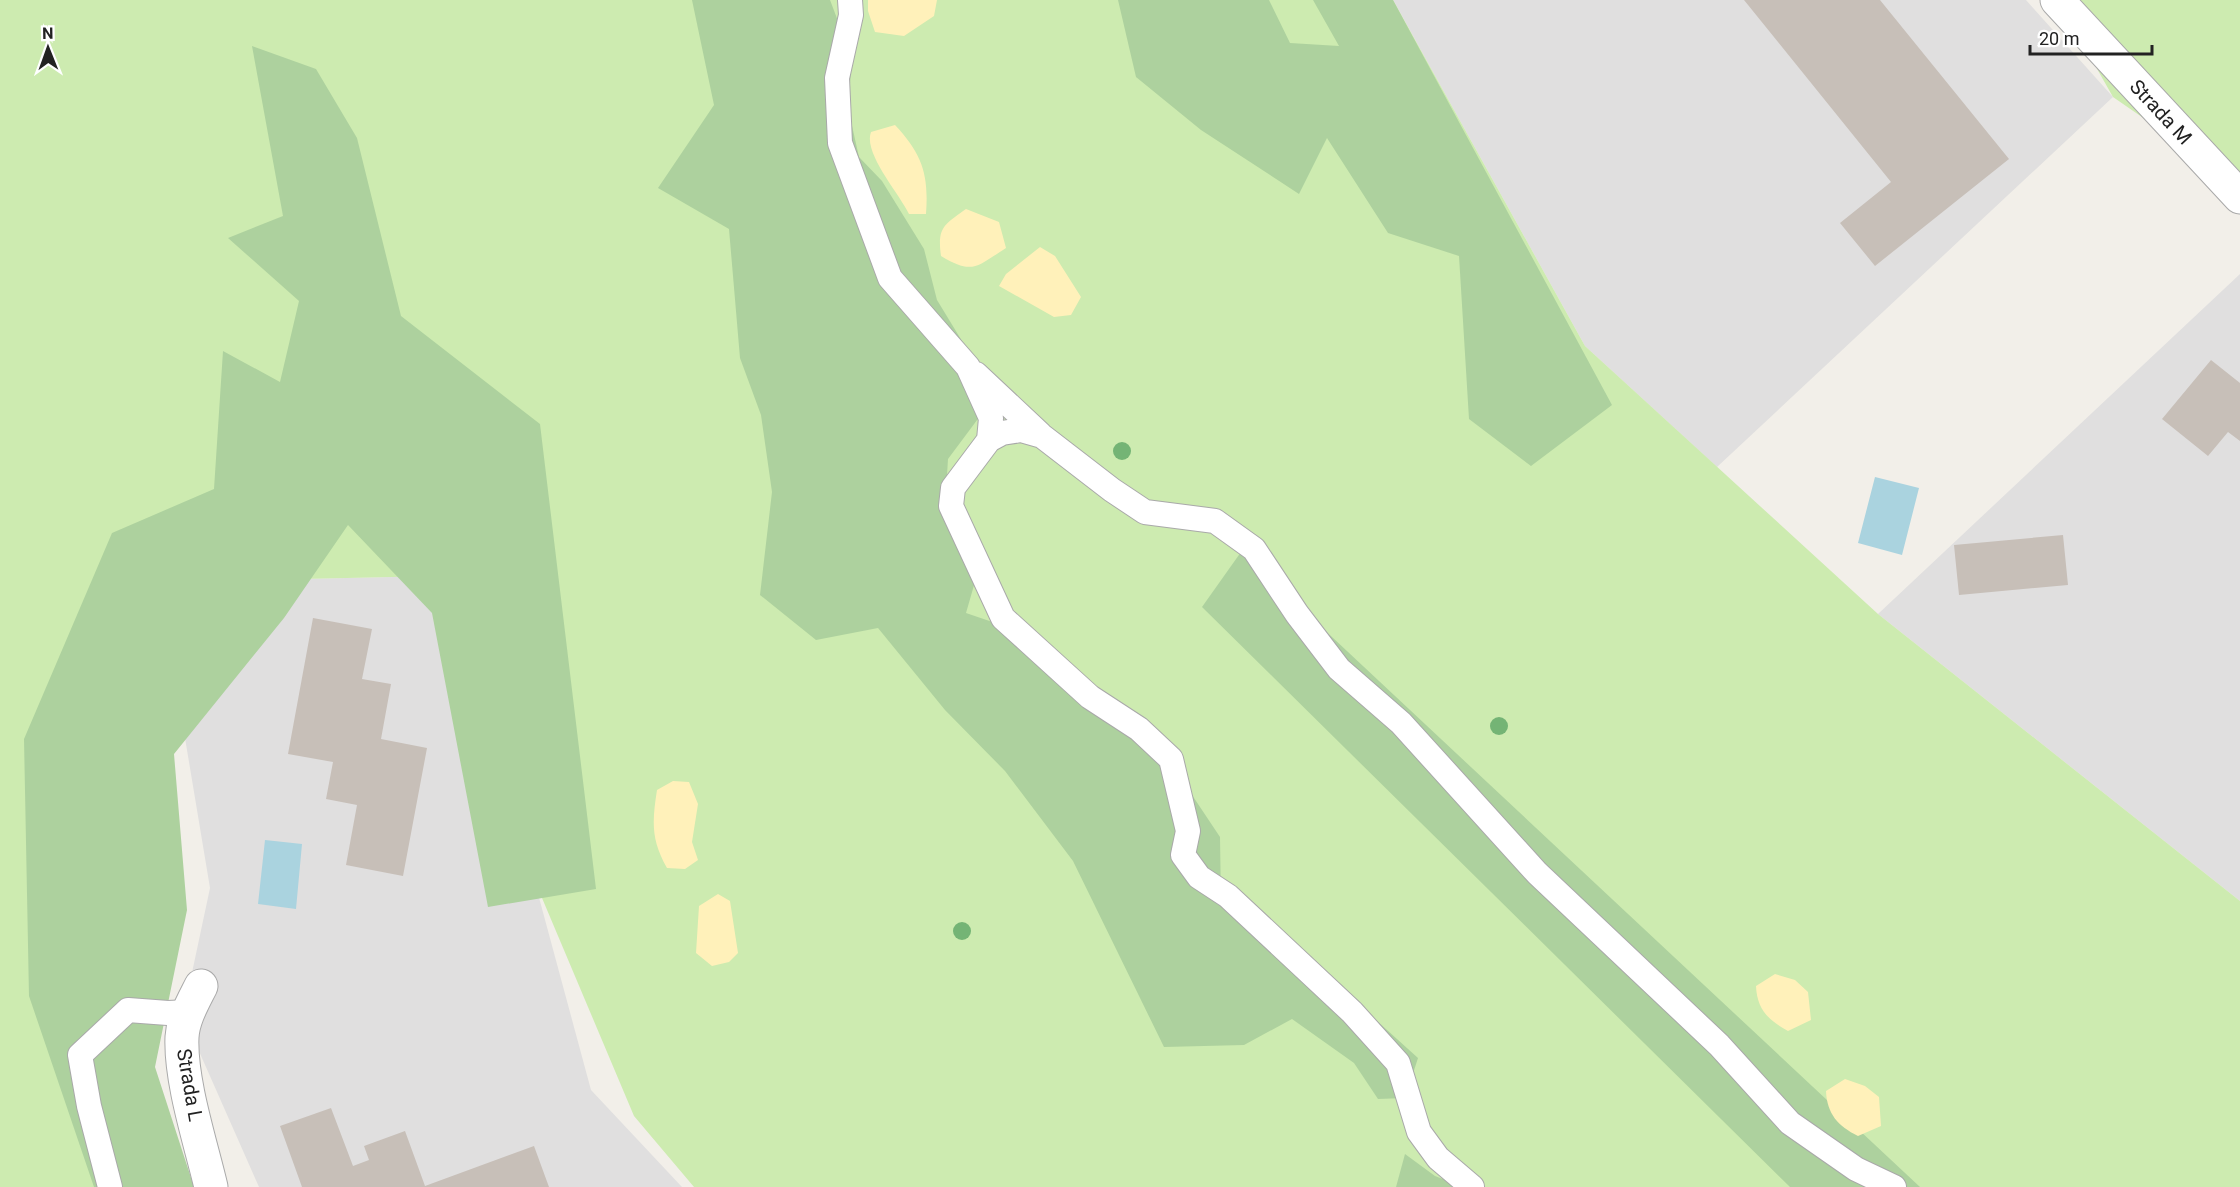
<svg xmlns="http://www.w3.org/2000/svg" width="2240" height="1187" font-family="Roboto,sans-serif">
  <rect width="100%" height="100%" fill="#f2efe9"/>
  <path fill="#e0dfdf" d="M 1393,0 L 2026,0 L 2113,97 L 1717,467 L 1585,346 Z
    M 2240,274 L 2240,901 L 1878,614 Z
    M 486,575 L 534,879 L 591,1090 L 682,1187 L 259,1187 L 183,1015 L 210,888 L 159,582 Z"/>
  <path fill="#cdebb0" d="M 0,0 L 1393,0 L 1585,346 L 1878,614 L 2240,901 L 2240,1187 L 694,1187 L 634,1116 L 534,879 L 486,575 L 159,582 L 104,1001 L 156,1187 L 0,1187 Z
    M 2058,0 L 2240,0 L 2240,185 L 2113,97 Z"/>
  <path fill="#add19e" d="M 692,0 L 830,0 L 852,58 L 848,108 L 859,157 L 882,181 L 924,249 L 937,300 L 976,364 L 992,400 L 948,459 L 945,507 L 981,561 L 966,613 L 1039,638 L 1178,774 L 1220,837 L 1221,903 L 1325,974 L 1418,1058 L 1405,1098 L 1378,1099 L 1354,1063 L 1292,1019 L 1244,1045 L 1164,1047 L 1073,861 L 1005,771 L 945,710 L 878,628 L 816,640 L 760,595 L 772,492 L 761,415 L 740,358 L 729,229 L 658,188 L 714,105 Z
    M 1118,0 L 1269,0 L 1290,43 L 1339,46 L 1313,0 L 1393,0 L 1612,405 L 1531,466 L 1469,419 L 1459,256 L 1388,233 L 1327,138 L 1299,194 L 1201,130 L 1136,77 Z
    M 252,46 L 316,69 L 357,138 L 401,316 L 540,424 L 596,889 L 488,907 L 432,613 L 348,525 L 284,618 L 174,754 L 187,910 L 155,1067 L 194,1187 L 94,1187 L 29,996 L 24,739 L 112,533 L 214,489 L 223,351 L 280,382 L 299,301 L 228,238 L 283,216 Z
    M 1241,552 L 1920,1187 L 1790,1187 L 1202,607 Z
    M 1405,1154 L 1435,1176 L 1463,1187 L 1396,1187 Z"/>
  <path fill="#fff1ba" d="M 868,0 L 937,0 L 934,16 L 904,36 L 875,32 L 868,11 Z
    M 895,125 C 922,154 929,174 926,214 L 909,214 C 899,193 863,153 871,132 Z
    M 966,209 L 999,222 L 1006,248 C 976,267 973,275 941,256 C 937,227 944,225 966,209 Z
    M 1040,247 L 1055,256 L 1081,297 L 1071,315 L 1054,317 L 999,286 L 1006,274 Z
    M 673,781 L 689,782 L 698,804 L 692,842 L 698,860 L 685,869 L 667,868 C 651,840 652,822 657,790 Z
    M 718,894 L 730,901 L 738,953 L 729,962 L 712,966 L 696,953 L 699,906 Z
    M 1775,974 L 1795,980 L 1808,992 L 1811,1020 L 1788,1031 C 1768,1020 1757,1009 1756,986 Z
    M 1845,1079 L 1865,1086 L 1879,1097 L 1881,1126 L 1858,1136 C 1838,1126 1827,1114 1826,1091 Z"/>
  <path fill="#aad3df" d="M 1875,477 L 1919,488 L 1902,555 L 1858,543 Z
    M 265,840 L 302,844 L 296,909 L 258,904 Z"/>
  <path fill="#c7bfb8" d="M 1744,0 L 1880,0 L 2009,159 L 1875,266 L 1840,223 L 1891,182 Z
    M 2211,360 L 2240,383 L 2240,441 L 2228,432 L 2208,456 L 2162,419 Z
    M 2063,535 L 2068,585 L 1959,595 L 1954,545 Z
    M 313,618 L 372,629 L 362,679 L 391,684 L 381,739 L 427,748 L 403,876 L 346,865 L 357,805 L 326,799 L 333,762 L 288,754 Z
    M 331,1108 L 353,1166 L 369,1160 L 364,1146 L 405,1131 L 425,1186 L 534,1146 L 549,1187 L 302,1187 L 280,1126 Z"/>
  <g fill="none" stroke-linecap="round" stroke-linejoin="round">
    <defs>
      <path id="lane" d="M 850,0 L 851,15 L 837,78 L 840,143 L 890,278 L 968,367 L 991,418 L 989,440 L 953,488 L 951,506 L 1003,618 L 1090,697 L 1139,729 L 1171,759 L 1188,831 L 1183,855 L 1199,877 L 1228,896 L 1352,1012 L 1398,1063 L 1419,1132 L 1438,1158 L 1472,1187
        M 976,374 L 1040,434
        M 989,440 L 1002,433 L 1021,430 L 1042,436 L 1112,490 L 1145,512 L 1215,521 L 1254,549 L 1297,614 L 1339,669 L 1401,723 L 1537,873 L 1719,1045 L 1790,1123 L 1856,1169 L 1894,1187
        M 110,1187 L 89,1106 L 80,1055 L 128,1010 L 168,1013 L 188,1012"/>
      <path id="street" d="M 2057,0 L 2240,197
        M 201,986 C 193,1002 183,1019 182,1037 C 180,1081 201,1144 211,1187"/>
    </defs>
    <use href="#lane" stroke="#a9a9a9" stroke-width="26"/>
    <use href="#street" stroke="#a9a9a9" stroke-width="35"/>
    <use href="#lane" stroke="#fff" stroke-width="24"/>
    <use href="#street" stroke="#fff" stroke-width="33"/>
  </g>
  <g fill="#74b475">
    <circle cx="1122" cy="451" r="9"/>
    <circle cx="1499" cy="726" r="9"/>
    <circle cx="962" cy="931" r="9"/>
  </g>
  <g text-anchor="middle" stroke-width="4.5" stroke-linejoin="round" paint-order="stroke">
    <g font-size="20" fill="#222" stroke="#fff">
      <text transform="translate(2161 112) rotate(47)" y="7">Strada M</text>
      <text transform="translate(190 1085) rotate(80)" y="7">Strada L</text>
    </g>
  </g>
  <g transform="translate(48 48) rotate(359)" stroke="#ffffff" stroke-width="4.5" paint-order="stroke">
  <path d="M0-4.5L10 22L0 15L-10 22Z" fill="#222222"/>
  <text y="-9" font-size="16" font-weight="bold" text-anchor="middle" fill="#222222">N</text>
  </g>
  <path d="M2030 45v9h122v-9" fill="none" stroke="#222222" stroke-width="3"/>
  <text x="2039" y="45" font-size="18" fill="#222222" stroke="#ffffff" stroke-width="4.5" paint-order="stroke">20 m</text>
</svg>
